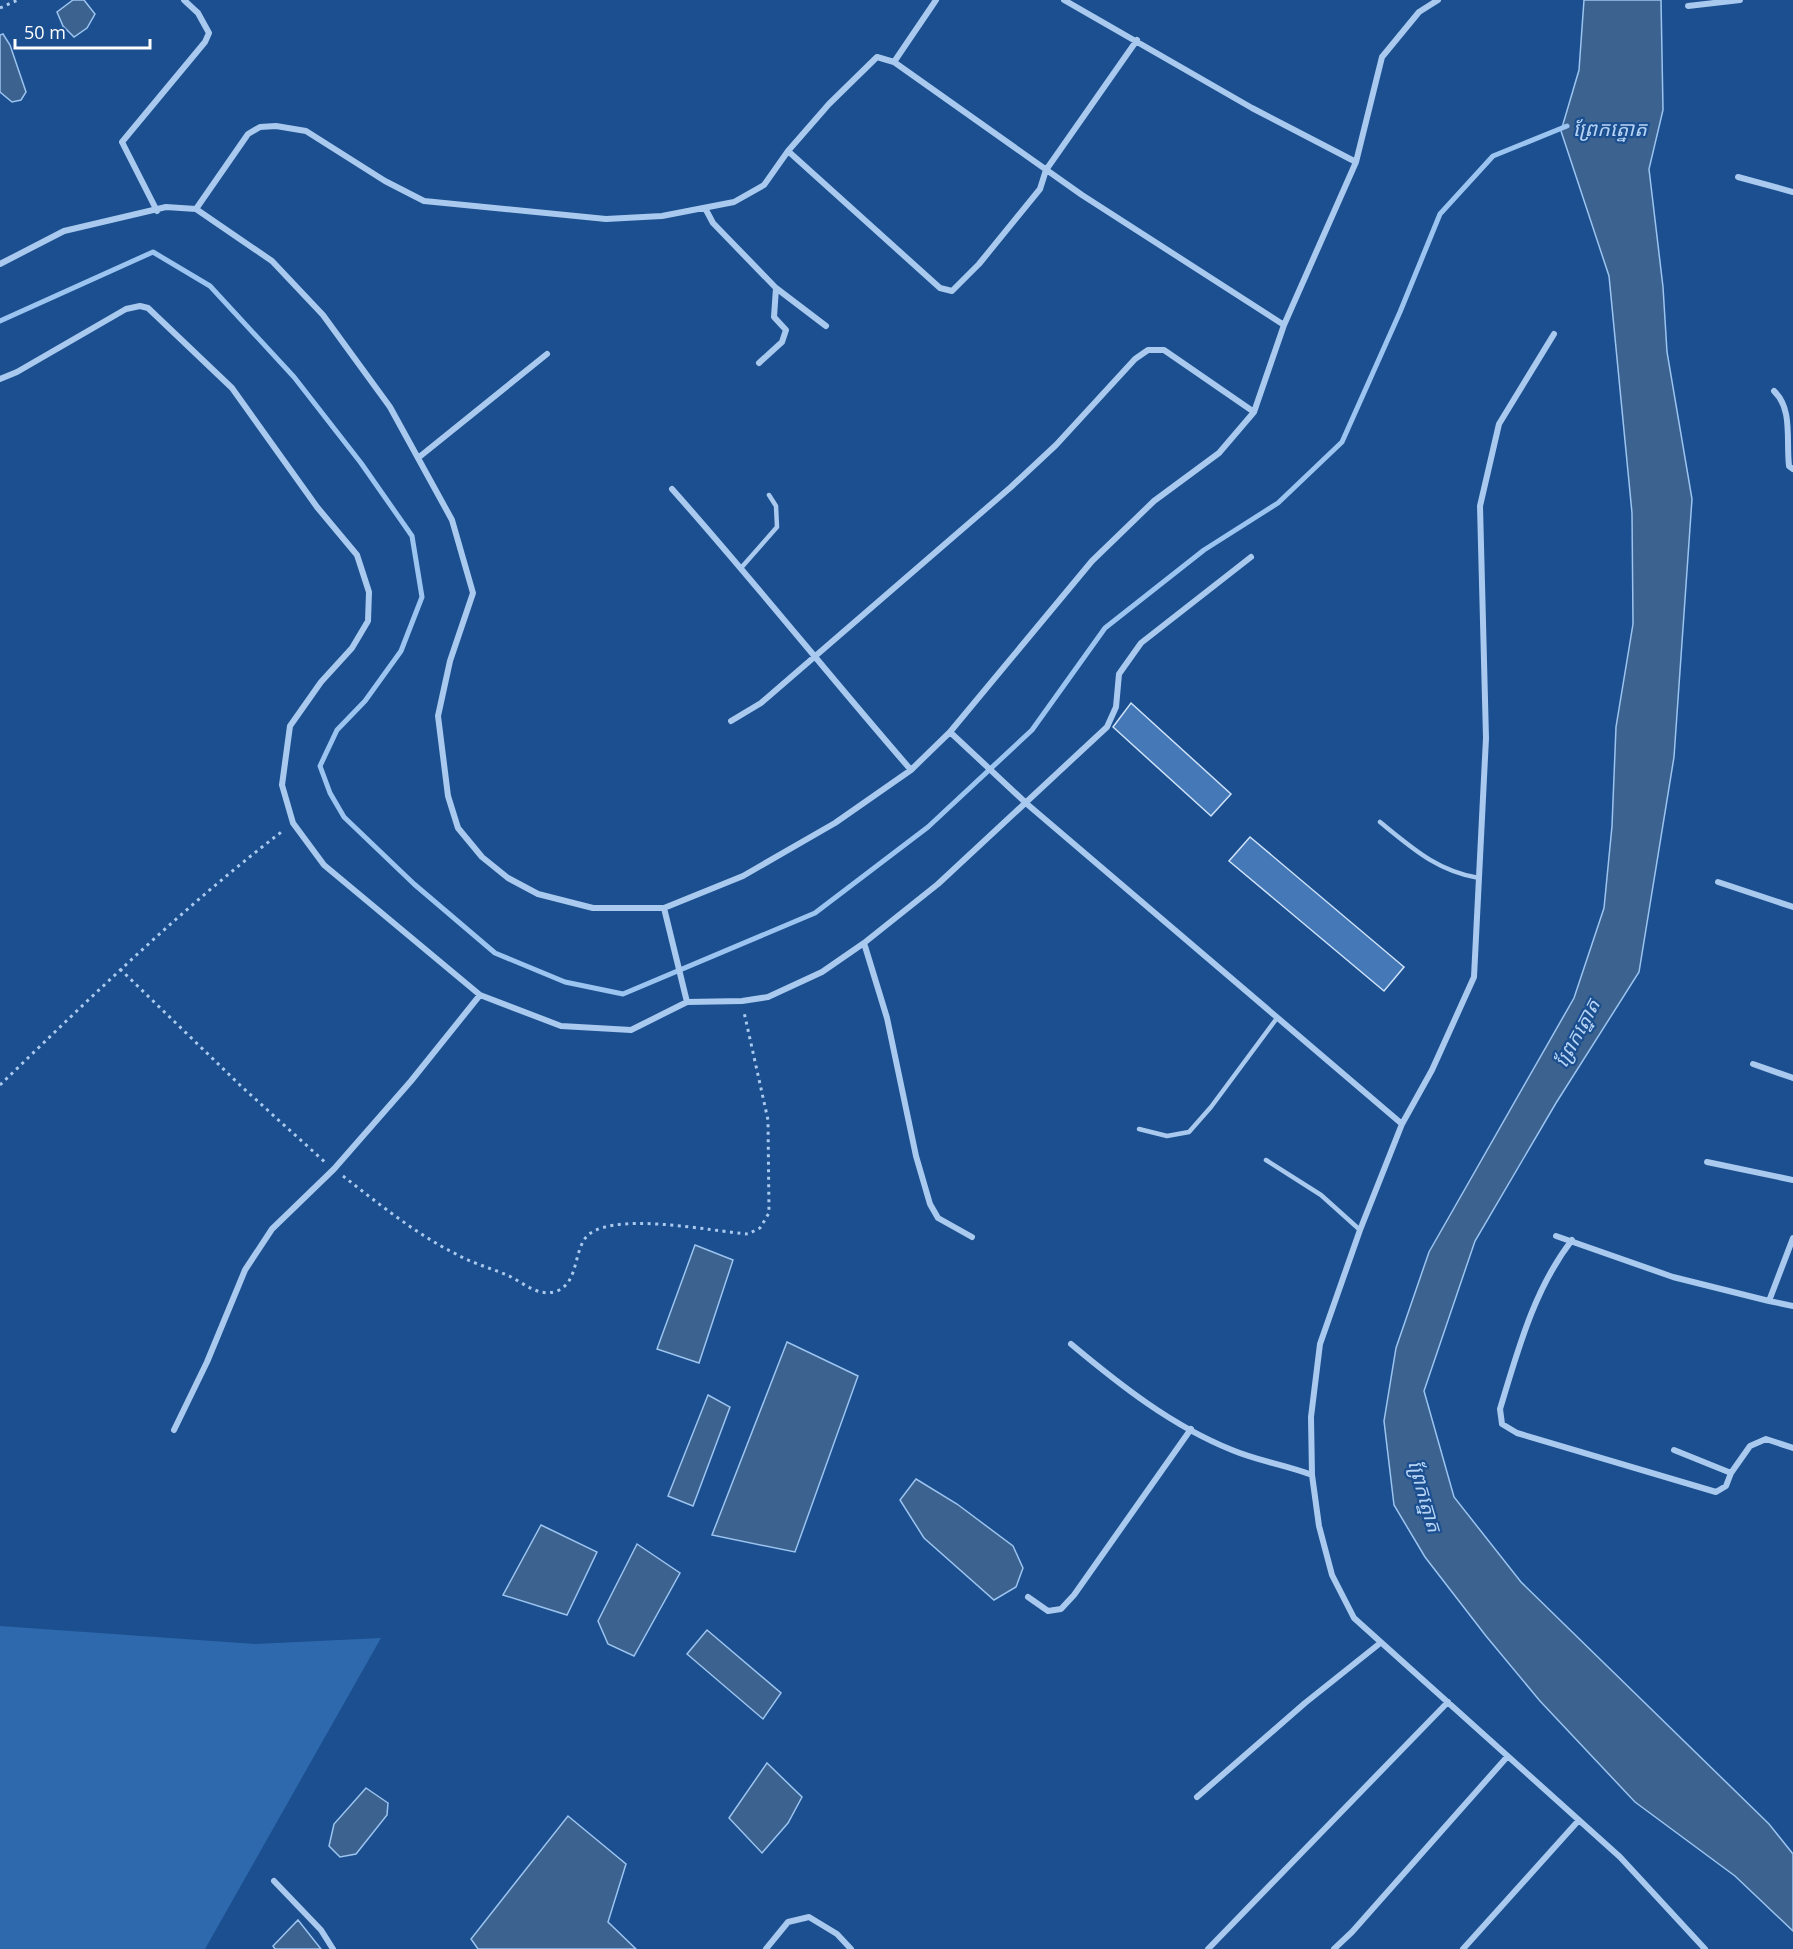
<svg xmlns="http://www.w3.org/2000/svg" width="1793" height="1949" font-family="'Open Sans','Noto Sans Khmer',sans-serif">
  <rect width="100%" height="100%" fill="#1b4f8f"/>
  <path fill="#2e69ad" d="M 0,1626 L 255,1644 L 381,1638 L 205,1949 L 0,1949 Z"/>
  <path fill="#3c6290" stroke="#9cc4f0" stroke-width="1.5" d="M 73,0 L 84,0 L 95,14 L 87,28 L 74,37 L 63,26 L 57,12 Z
    M 1584,0 L 1661,0 L 1663,110 L 1649,169 L 1663,287 L 1667,352 L 1692,499 L 1674,757 L 1639,972 L 1556,1103 L 1475,1241 L 1424,1391 L 1454,1497 L 1521,1582 L 1769,1824 L 1793,1854 L 1793,1931 L 1735,1876 L 1635,1802 L 1540,1701 L 1486,1636 L 1425,1557 L 1394,1505 L 1384,1421 L 1396,1348 L 1429,1252 L 1574,998 L 1604,908 L 1612,826 L 1616,727 L 1633,624 L 1632,513 L 1609,276 L 1561,131 L 1579,70 Z
    M 3,34 L 10,45 L 26,92 L 21,100 L 12,102 L 0,92 L 0,35 Z
    M 695,1245 L 733,1260 L 699,1363 L 657,1349 Z
    M 787,1342 L 858,1376 L 795,1552 L 712,1535 Z
    M 708,1395 L 730,1407 L 693,1506 L 668,1496 Z
    M 916,1479 L 957,1504 L 1013,1546 L 1023,1568 L 1016,1587 L 994,1600 L 924,1538 L 900,1500 Z
    M 541,1525 L 597,1552 L 567,1615 L 503,1595 Z
    M 637,1544 L 680,1573 L 634,1656 L 608,1644 L 598,1621 Z
    M 707,1630 L 781,1693 L 763,1719 L 687,1654 Z
    M 767,1763 L 802,1797 L 788,1823 L 762,1853 L 729,1818 Z
    M 366,1788 L 388,1803 L 387,1815 L 356,1854 L 340,1857 L 329,1846 L 334,1824 Z
    M 568,1816 L 626,1864 L 608,1922 L 636,1949 L 478,1949 L 471,1939 Z
    M 298,1920 L 321,1949 L 275,1949 L 273,1946 Z"/>
  <g fill="none" stroke-linecap="round" stroke-linejoin="round">
    <path stroke="#9cc4f0" stroke-width="5" d="M 0,321 L 153,252 L 210,286 L 294,377 L 361,463 L 412,536 L 422,597 L 401,651 L 365,701 L 337,730 L 320,766 L 330,793 L 344,817 L 414,884 L 495,953 L 565,982 L 623,994 L 815,913 L 928,827 L 1032,730 L 1105,628 L 1204,550 L 1278,503 L 1342,442 L 1400,312 L 1440,214 L 1493,156 L 1567,126"/>
  </g>
  <path fill="#4478b7" stroke="#cfe3fa" stroke-width="1.5" d="M 1131,703 L 1231,794 L 1211,816 L 1113,727 Z
    M 1250,837 L 1404,967 L 1384,991 L 1229,861 Z"/>
  <g fill="none" stroke-linecap="round" stroke-linejoin="round">
    <path stroke="#a9c9ee" stroke-width="3" stroke-dasharray="3 4.5" stroke-linecap="butt" d="M 0,8 L 18,0
      M 120,969 L 242,1087 L 326,1163
      M 0,1085 C 92,996 183,907 284,830
      M 343,1176 C 379,1204 416,1234 456,1254 C 472,1263 490,1268 507,1275 C 523,1282 538,1298 557,1291 C 577,1283 574,1256 584,1240 C 603,1208 715,1232 748,1234 L 760,1228 L 769,1213 L 768,1120 L 744,1012"/>
    <path stroke="#a9c9ee" stroke-width="4.5" d="M 741,568 L 777,527 L 776,506 L 769,495
      M 1380,822 C 1412,848 1437,871 1479,878
      M 1139,1129 L 1167,1136 L 1189,1132 L 1211,1107 L 1277,1018
      M 1266,1160 L 1321,1195 L 1360,1230"/>
    <path stroke="#a9c9ee" stroke-width="6" d="M 1064,0 L 1252,108 L 1356,162
      M 1688,6 L 1740,0
      M 894,62 L 1082,195 L 1284,325
      M 788,151 L 940,288 L 952,291 L 979,264 L 1040,189 L 1046,170 L 1137,40
      M 1738,177 L 1793,192
      M 705,208 L 713,223 L 776,288 L 774,317 L 786,330 L 782,342 L 759,363
      M 196,209 L 248,134 L 260,127 L 276,126 L 306,131 L 385,181 L 424,201 L 606,219 L 662,216 L 734,202 L 764,185 L 788,151 L 829,104 L 877,57 L 894,62 L 936,0
      M 157,211 L 122,142 L 205,42 L 209,33 L 198,13 L 184,0
      M 0,264 L 64,231 L 166,207 L 196,209 L 272,261 L 323,315 L 390,407 L 452,520 L 473,593 L 450,661 L 438,716 L 448,796 L 458,828 L 482,857 L 508,878 L 538,894 L 593,908 L 664,908 L 743,876 L 835,823 L 911,770 L 950,732 L 1092,561 L 1154,501 L 1219,453 L 1254,412 L 1284,325 L 1356,162 L 1382,57 L 1419,12 L 1438,0
      M 776,288 L 826,326
      M 0,379 L 17,372 L 126,309 L 140,306 L 148,308 L 232,388 L 317,507 L 357,555 L 369,592 L 368,621 L 352,648 L 321,682 L 290,726 L 282,785 L 293,823 L 324,865 L 480,995 L 561,1026 L 631,1030 L 687,1002 L 742,1001 L 768,997 L 822,972 L 864,943 L 938,884 L 1107,727 L 1116,707 L 1119,674 L 1141,643 L 1251,557
      M 1774,391 C 1793,409 1786,439 1789,466 L 1793,469
      M 418,458 L 547,354
      M 672,489 C 754,581 830,677 911,770
      M 731,721 L 761,703 L 1011,487 L 1056,445 L 1135,359 L 1148,350 L 1164,350 L 1254,412
      M 950,732 L 1027,804 L 1402,1124 L 1360,1230 L 1320,1344 L 1311,1417 L 1312,1475 L 1319,1526 L 1332,1575 L 1354,1618 L 1620,1857 L 1705,1949
      M 1718,882 L 1793,907
      M 664,908 L 687,1002
      M 864,943 L 887,1018 L 916,1156 L 930,1204 L 938,1218 L 972,1237
      M 1753,1064 L 1793,1078
      M 1402,1124 L 1432,1070 L 1474,977 L 1486,738 L 1480,506 L 1499,424 L 1554,334
      M 1707,1162 L 1793,1180
      M 1556,1236 L 1673,1277 L 1769,1301 L 1793,1238
      M 1572,1240 C 1534,1289 1518,1350 1500,1409 L 1502,1424 L 1517,1433 L 1716,1492 L 1726,1486 L 1731,1473
      M 1769,1301 L 1793,1306
      M 1071,1344 C 1120,1385 1172,1426 1232,1450 C 1258,1461 1286,1465 1312,1475
      M 174,1430 L 207,1362 L 245,1270 L 272,1229 L 334,1169 L 411,1081 L 480,995
      M 1674,1450 L 1731,1473 L 1750,1446 L 1766,1439 L 1793,1448
      M 1028,1597 L 1048,1611 L 1061,1609 L 1074,1595 L 1191,1429
      M 1197,1797 L 1305,1703 L 1379,1644
      M 274,1881 L 321,1930 L 333,1949
      M 766,1949 L 788,1922 L 809,1917 L 837,1934 L 851,1949
      M 1208,1949 L 1448,1702
      M 1334,1949 L 1352,1932 L 1507,1757
      M 1463,1949 L 1579,1820"/>
  </g>
  <g text-anchor="middle" stroke-width="4.5" stroke-linejoin="round" paint-order="stroke">
    <g font-size="20" font-style="italic" fill="#b5d3f5" stroke="#1b4f8f">
      <text x="1610" y="136">ព្រែកត្នោត</text>
      <text transform="translate(1577 1033) rotate(-62)" y="7">ព្រែកត្នោត</text>
      <text transform="translate(1425 1496) rotate(74)" y="7">ព្រែកត្នោត</text>
    </g>
  </g>
  <path d="M15 39v9h135v-9" fill="none" stroke="#ffffff" stroke-width="3"/>
  <text x="24" y="39" font-size="18" fill="#ffffff" stroke="#1b4f8f" stroke-width="4.5" paint-order="stroke">50 m</text>
</svg>
